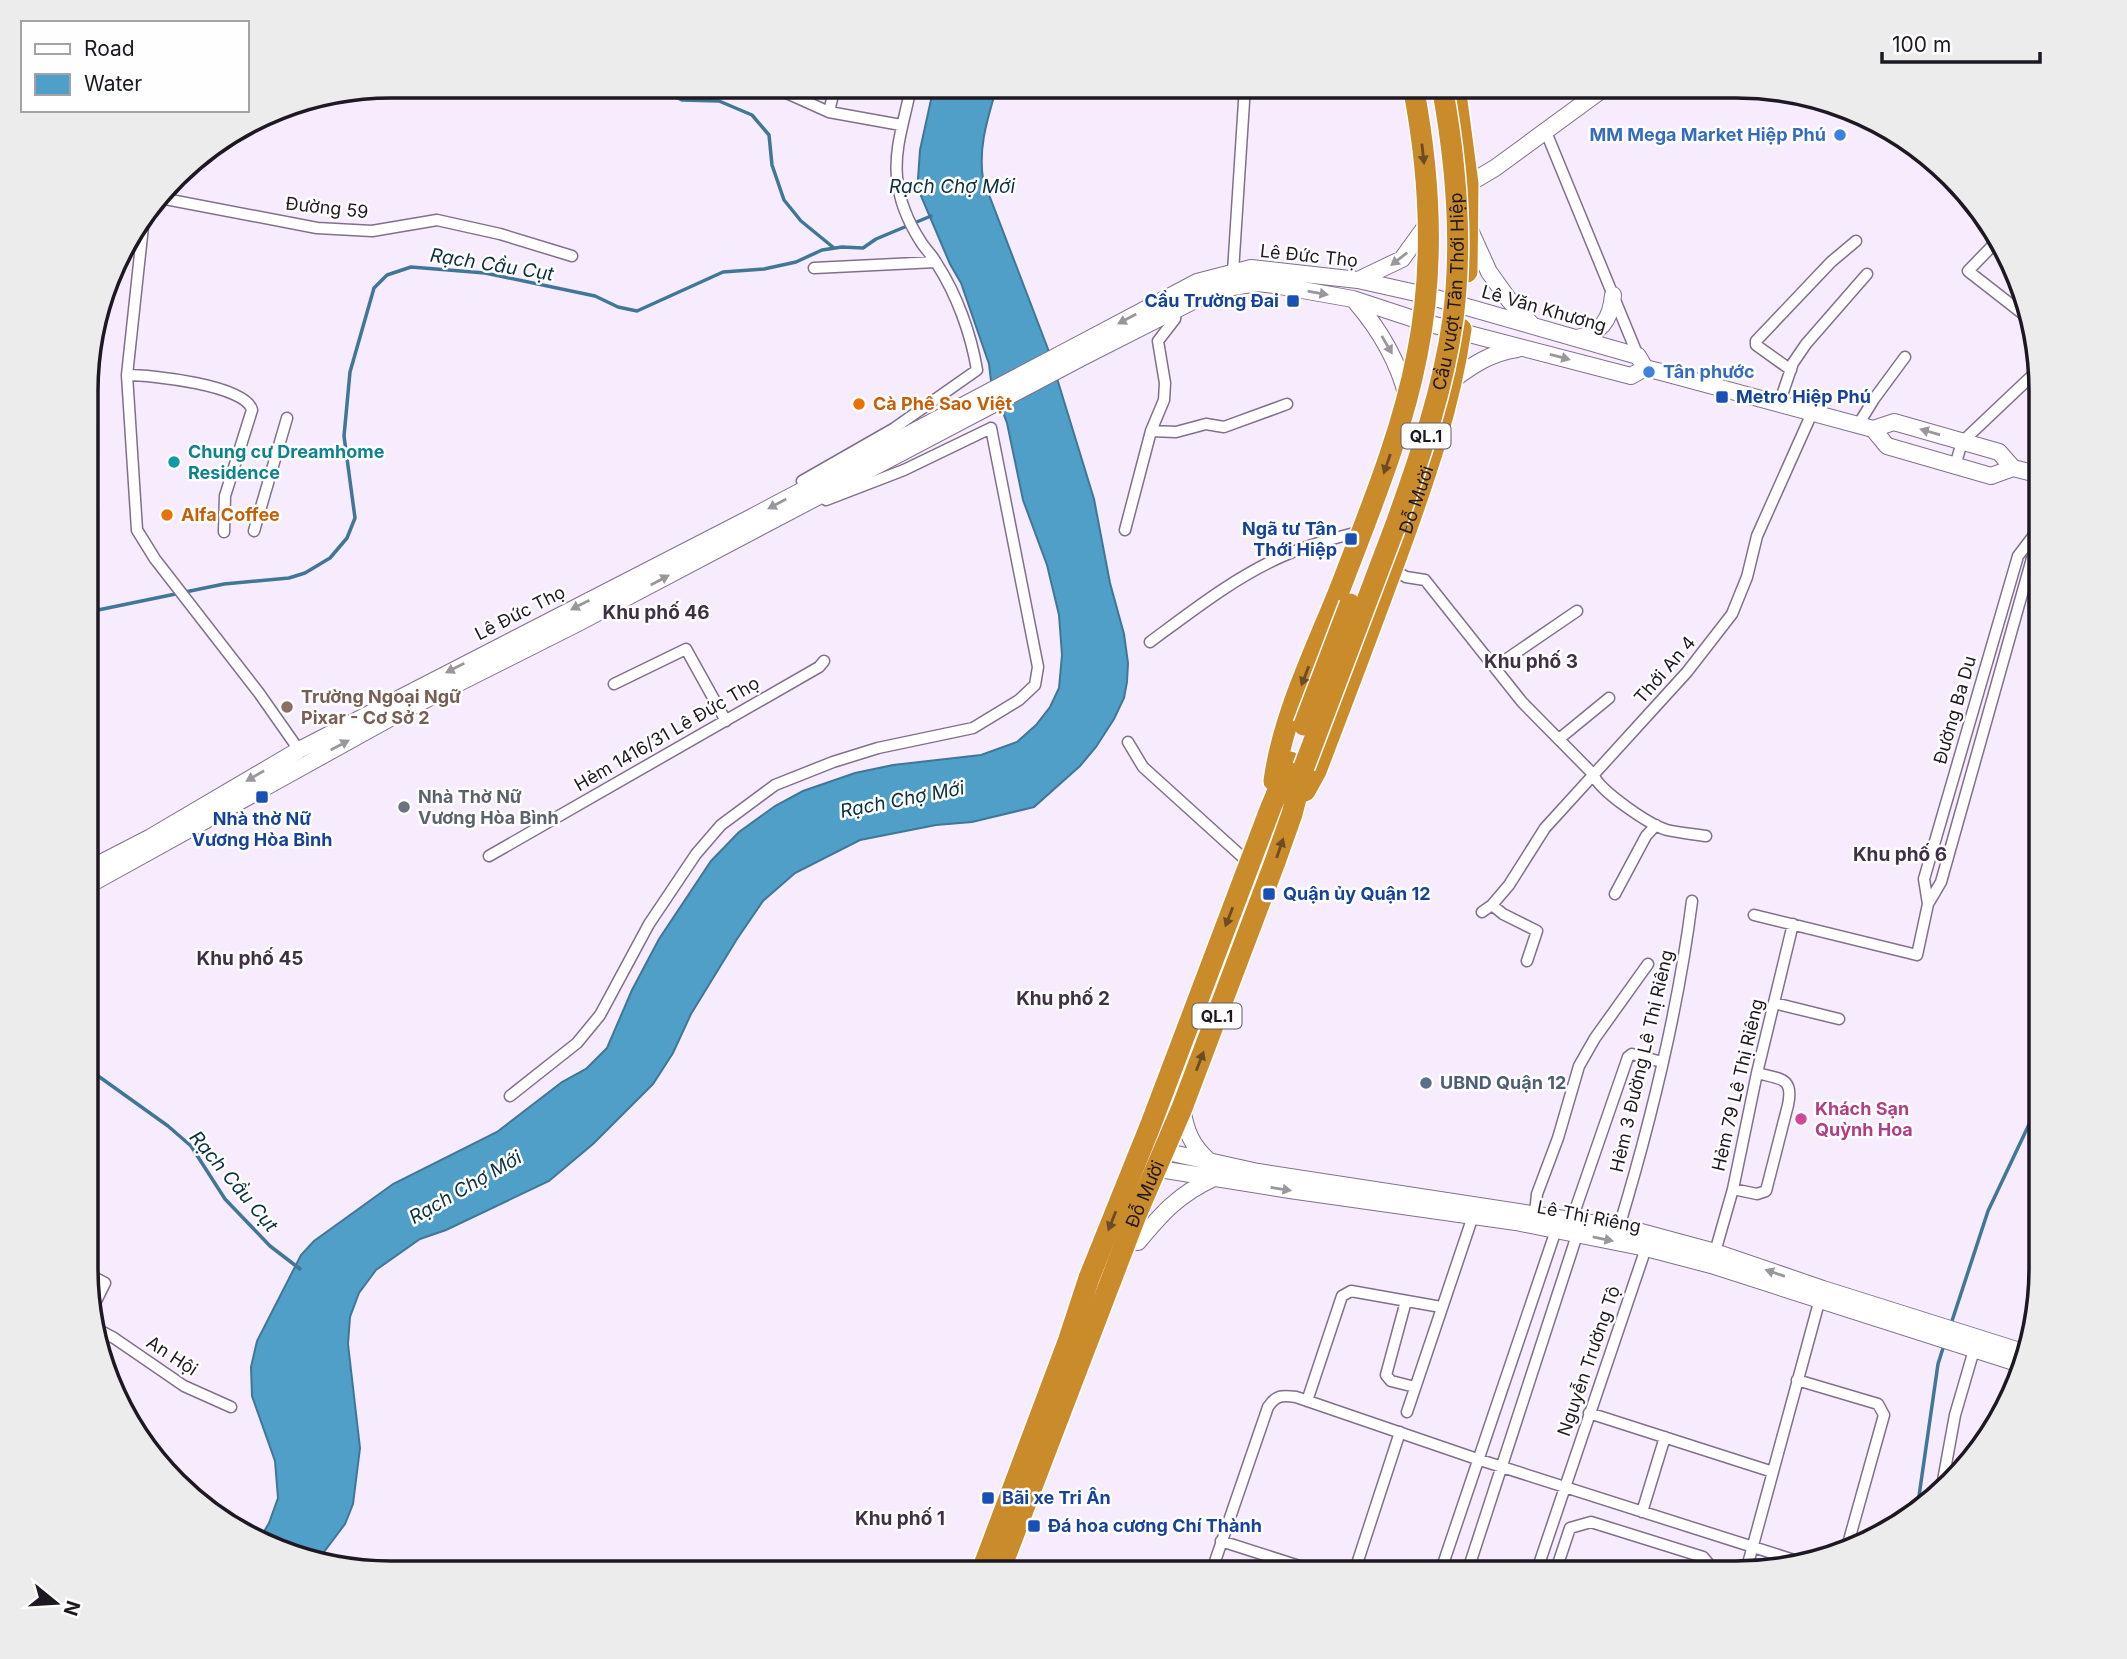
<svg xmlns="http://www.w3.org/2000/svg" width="2127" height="1659" font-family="Inter,sans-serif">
  <rect width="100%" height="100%" fill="#f7ebfe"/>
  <path fill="#4f9fc8" stroke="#407696" stroke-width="2" d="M 934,86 L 997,86 C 988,118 978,146 983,179 L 1048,349 L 1094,499 L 1110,583 L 1124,634 L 1128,663 L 1127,682 L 1124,698 L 1114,719 L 1096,747 L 1080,766 L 1034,807 L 972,822 L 936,825 L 860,840 L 795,873 L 763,901 L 737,939 L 691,1014 L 673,1053 L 653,1084 L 593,1144 L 549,1181 L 446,1230 L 420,1239 L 376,1270 L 359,1293 L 350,1317 L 348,1344 L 360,1448 L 353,1504 L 345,1524 L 318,1560 L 274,1550 L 259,1540 L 269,1523 L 278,1498 L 275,1461 L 252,1396 L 251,1367 L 257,1341 L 301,1255 L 314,1241 L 393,1184 L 497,1132 L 562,1082 L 586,1069 L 607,1048 L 632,990 L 659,939 L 711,861 L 739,832 L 775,806 L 803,791 L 855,773 L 893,765 L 981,755 L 1017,742 L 1036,725 L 1050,707 L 1059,688 L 1062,655 L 1059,615 L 1047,565 L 1023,500 L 1007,423 L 991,381 L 989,364 L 961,283 L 950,264 L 921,196 L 918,179 L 920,150 Z"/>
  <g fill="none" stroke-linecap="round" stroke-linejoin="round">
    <path stroke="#407696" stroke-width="3.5" d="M 653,86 L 682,100 L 719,101 L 752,115 L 769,135 L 772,165 L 784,200 L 801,221 L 834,248
      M 88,618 L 98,610 L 224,584 L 289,578 L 305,573 L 330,558 L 347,538 L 355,518 L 344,436 L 350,372 L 374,288 L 387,275 L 411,267 L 485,273 L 595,296 L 618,307 L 637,311 L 723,272 L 764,269 L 796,262 L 822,250 L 842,247 L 863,248 L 876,239 L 931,216
      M 87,1068 L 168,1126 L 191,1146 L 225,1199 L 270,1246 L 300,1269
      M 1951,1324 L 1988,1211 L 2041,1099
      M 1918,1503 L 1938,1364 L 1944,1345"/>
    <defs>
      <path id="street" d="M 771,86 L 829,112 L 901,125
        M 829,112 L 835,86
        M 1546,132 L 1638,356
        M 160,198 L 317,228 L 372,231 L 437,220 L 500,234 L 572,256
        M 144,217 L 127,375 L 137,530 L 155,559 L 259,693 L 299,750
        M 1996,242 L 1968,271 L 2027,317
        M 814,268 L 936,262
        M 1233,272 L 1245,86
        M 1791,370 L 1756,345 L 1756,341 L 1831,262 L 1856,241
        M 127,375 C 151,375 246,385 252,410 L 225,496 L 224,532
        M 1779,404 L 1793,363 L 1806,344 L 1867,274
        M 1858,425 L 1874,399 L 1905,357
        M 1151,431 L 1176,432 L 1206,424 L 1224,427 L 1287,404
        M 1955,466 L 1962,442 L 2037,371
        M 802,481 L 893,429 L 977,370 C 971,334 957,295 937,264 C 933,256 926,250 921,242 C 908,222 899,201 897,177 C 894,146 906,116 911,86
        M 1125,530 L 1151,431 L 1164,400 L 1165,383 L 1158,341 L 1175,319 L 1176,309
        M 254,531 L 287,418
        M 1392,569 L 1406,577 L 1425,580 L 1522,702 L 1593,774 C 1599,791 1650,825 1667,830 C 1680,833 1693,834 1706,836
        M 1150,642 C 1192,611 1235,577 1283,556 C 1308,545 1335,538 1362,531
        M 1495,667 L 1577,611
        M 614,684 L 686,649 L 726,721
        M 1559,739 L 1609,698
        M 1128,742 L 1143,767 L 1249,863
        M 489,856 L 819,667 L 824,661
        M 1615,894 L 1646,836 L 1656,825
        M 1928,904 L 1924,879 L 2018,556 L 2034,535
        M 1492,905 L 1503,914 L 1537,931 L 1527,961
        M 1482,912 L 1492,905 L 1509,885 L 1545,828 L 1687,672 L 1732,614 L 1747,577 L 1757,536 L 1812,413
        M 1754,915 L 1917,955 L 1928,904 L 1941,882 L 2031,562 L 2041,518
        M 1774,1003 L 1839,1019
        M 510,1096 L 577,1043 L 600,1015 L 649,924 L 696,854 L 721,825 L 775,785 L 833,762 L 878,748 L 973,728 L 1019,700 L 1035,685 L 1038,667 L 991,428 L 904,470 L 826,500
        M 1733,1189 L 1757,1194 L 1766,1191 L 1788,1105 C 1794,1077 1780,1079 1757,1073
        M 1535,1214 L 1537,1194 L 1558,1138 L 1579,1066 L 1595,1038 L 1648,964
        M 1572,1219 L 1628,1057 L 1632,1054 L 1662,1062
        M 1619,1227 C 1651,1121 1678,1011 1692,901
        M 1715,1252 L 1733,1189 L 1757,1073 L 1793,924
        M 86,1273 L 105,1283 L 92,1309
        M 1406,1301 L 1386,1375 L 1391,1381 L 1415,1387
        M 97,1329 L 114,1338 L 184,1386 L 231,1407
        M 1797,1380 L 1878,1404 L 1884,1415 L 1846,1551
        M 1307,1401 L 1342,1296 L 1351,1291 L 1441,1307
        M 1407,1412 L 1473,1216
        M 1589,1413 L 1773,1472
        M 1942,1486 L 1955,1415 L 1974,1350
        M 1642,1512 L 1665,1437
        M 1221,1541 L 1321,1573
        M 1746,1571 L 1821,1295
        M 1211,1573 L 1268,1407 C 1276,1395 1282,1395 1296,1397 L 1477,1459 L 1797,1561
        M 1354,1573 L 1400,1432
        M 1440,1573 L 1556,1230
        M 1467,1573 L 1577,1235
        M 1536,1573 L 1646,1248
        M 1555,1573 L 1570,1528 L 1591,1522 L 1703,1557 L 1713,1569 L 1711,1573"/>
      <path id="secondary" d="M 1468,184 L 1495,168 L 1607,86
        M 1469,228 L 1489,272 L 1509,300 L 1533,326
        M 1358,280 L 1402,259 L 1428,223
        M 1355,301 C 1380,330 1398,360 1407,397
        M 1577,338 C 1601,334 1611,319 1613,295
        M 1454,379 C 1474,364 1491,353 1517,349
        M 1873,429 L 1887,446 L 1991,476 L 2013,468 L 2041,475
        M 87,870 L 151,837 L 299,750 L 750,518 L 1197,282 L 1251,268 L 1358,280 L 1425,295 L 1638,356 L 1645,368 L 1661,372 L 1873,429 L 1894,422 L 1999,452 L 2013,468
        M 87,886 L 403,711 L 578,623 L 1083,357 L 1199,298 L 1233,287 L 1257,283 L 1274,285 L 1353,299 L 1423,322 L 1631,376 L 1645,368
        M 1182,1108 C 1186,1131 1191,1145 1209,1161
        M 1154,1149 L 1258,1172 L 1630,1229 L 1715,1252 L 1823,1289 L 2026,1353
        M 1147,1167 L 1290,1190 L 1516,1222 L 1646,1248 L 1711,1265 L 2023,1365
        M 1138,1242 C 1162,1213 1179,1194 1214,1178"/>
      <g id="highway">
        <path d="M 1455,86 L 1468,184 L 1467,272"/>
        <path d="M 1274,781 C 1283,714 1318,645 1343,581 C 1371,507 1402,433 1417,355 C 1435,267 1430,174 1413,86"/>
        <path id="s1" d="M 1305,791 L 1316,771 C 1344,698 1372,624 1399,550 C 1425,478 1450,406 1461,329"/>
        <path d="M 981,1573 L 1068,1342 L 1089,1278 L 1151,1124 L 1271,807 L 1290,762"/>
        <path id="s2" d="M 999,1573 L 1136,1215 L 1182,1108 L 1275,862 L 1292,814 L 1304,767"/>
      </g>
    </defs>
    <use href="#street" stroke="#81708c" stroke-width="13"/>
    <use href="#secondary" stroke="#81708c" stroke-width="18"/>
    <use href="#highway" stroke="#fff" stroke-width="24"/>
    <use href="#street" stroke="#fff" stroke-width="10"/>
    <use href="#secondary" stroke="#fff" stroke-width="16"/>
    <use href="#highway" stroke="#ca8b2b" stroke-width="21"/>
    <defs>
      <g id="highway-bridge">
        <path d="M 1304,725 L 1350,604"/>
        <path id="s3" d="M 1304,767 C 1334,686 1366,605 1396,524 C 1420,457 1443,390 1453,319 C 1463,242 1456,162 1442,86"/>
      </g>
    </defs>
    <use href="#highway-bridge" stroke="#fff" stroke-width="24" stroke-linecap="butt"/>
    <use href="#highway-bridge" stroke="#ca8b2b" stroke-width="21"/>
  </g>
  <defs><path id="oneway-solid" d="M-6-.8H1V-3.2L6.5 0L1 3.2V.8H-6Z" transform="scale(1.75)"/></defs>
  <g fill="#6b4c26">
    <use href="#oneway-solid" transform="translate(1423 154) rotate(84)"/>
    <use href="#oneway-solid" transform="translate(1387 464) rotate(109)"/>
    <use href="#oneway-solid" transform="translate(1305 676) rotate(111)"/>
    <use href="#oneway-solid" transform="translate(1280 848) rotate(-71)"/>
    <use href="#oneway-solid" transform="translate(1229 917) rotate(111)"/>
    <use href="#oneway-solid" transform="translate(1200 1061) rotate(-69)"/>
    <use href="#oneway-solid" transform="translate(1112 1221) rotate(112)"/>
  </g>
  <g fill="#9a979c">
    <use href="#oneway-solid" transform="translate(1399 259) rotate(142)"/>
    <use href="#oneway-solid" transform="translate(1318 293) rotate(10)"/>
    <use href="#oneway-solid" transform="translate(1127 319) rotate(152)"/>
    <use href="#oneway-solid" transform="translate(1387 345) rotate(60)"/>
    <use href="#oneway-solid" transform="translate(1560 357) rotate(15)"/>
    <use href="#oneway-solid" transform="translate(1930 432) rotate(-164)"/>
    <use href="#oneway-solid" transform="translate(777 504) rotate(152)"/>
    <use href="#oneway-solid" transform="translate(660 580) rotate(-28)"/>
    <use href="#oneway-solid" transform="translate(580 605) rotate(153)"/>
    <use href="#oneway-solid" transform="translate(455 668) rotate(153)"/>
    <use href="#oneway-solid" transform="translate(340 745) rotate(-28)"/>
    <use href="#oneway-solid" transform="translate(255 776) rotate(150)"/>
    <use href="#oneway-solid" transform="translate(1281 1189) rotate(9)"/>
    <use href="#oneway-solid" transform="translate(1603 1239) rotate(11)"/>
    <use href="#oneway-solid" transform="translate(1775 1273) rotate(-161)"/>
  </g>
  <g fill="#3f7fe0" stroke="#fefefe" stroke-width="2.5">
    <circle cx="1840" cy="135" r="7"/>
    <circle cx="1649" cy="372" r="7"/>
  </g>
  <g fill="#1a4fb4" stroke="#fefefe" stroke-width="2.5">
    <rect x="1286" y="294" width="14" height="14" rx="3.5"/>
    <rect x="1715" y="390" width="14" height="14" rx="3.5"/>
    <rect x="1344" y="532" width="14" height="14" rx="3.5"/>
    <rect x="255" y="790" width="14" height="14" rx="3.5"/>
    <rect x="1262" y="887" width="14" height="14" rx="3.5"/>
    <rect x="981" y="1491" width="14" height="14" rx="3.5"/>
    <rect x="1027" y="1519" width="14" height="14" rx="3.5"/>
  </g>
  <g fill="#e8710a" stroke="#fefefe" stroke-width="2.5">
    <circle cx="859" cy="404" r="7"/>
    <circle cx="167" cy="515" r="7"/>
  </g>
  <circle fill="#0f9aa8" stroke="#fefefe" stroke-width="2.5" cx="174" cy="462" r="7"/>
  <circle fill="#8d6e63" stroke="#fefefe" stroke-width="2.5" cx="287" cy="707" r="7"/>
  <circle fill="#6b7280" stroke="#fefefe" stroke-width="2.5" cx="404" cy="807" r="7"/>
  <circle fill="#5c6f8a" stroke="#fefefe" stroke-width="2.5" cx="1426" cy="1083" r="7"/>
  <circle fill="#d1479c" stroke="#fefefe" stroke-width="2.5" cx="1801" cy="1119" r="7"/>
  <g text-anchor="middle" stroke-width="5" stroke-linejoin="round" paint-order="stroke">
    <g fill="#fefefe" stroke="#615d64" stroke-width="2">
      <rect x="1401.5" y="423.5" width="49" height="25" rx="5"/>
      <rect x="1192.5" y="1003.5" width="49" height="25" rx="5"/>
    </g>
    <g font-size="16" font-weight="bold" fill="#1e1822">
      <text x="1426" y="442">QL.1</text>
      <text x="1217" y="1022">QL.1</text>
    </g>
    <g font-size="18" font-weight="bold" fill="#366cbe" stroke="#fefefe" text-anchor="end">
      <text x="1826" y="141">MM Mega Market Hiệp Phú</text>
      <text x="1663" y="378" text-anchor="start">Tân phước</text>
    </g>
    <g font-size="18" fill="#1e1822" stroke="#fefefe">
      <text transform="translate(327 208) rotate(6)" y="6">Đường 59</text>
      <text transform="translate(1309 256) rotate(6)" y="6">Lê Đức Thọ</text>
      <text dy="6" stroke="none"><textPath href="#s3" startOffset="500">Cầu vượt Tân Thới Hiệp</textPath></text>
      <text transform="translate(1544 309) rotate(16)" y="6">Lê Văn Khương</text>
      <text dy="6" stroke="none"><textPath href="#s1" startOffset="312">Đỗ Mười</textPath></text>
      <text transform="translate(520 613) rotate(-27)" y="6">Lê Đức Thọ</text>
      <text transform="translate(1665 670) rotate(-49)" y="6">Thới An 4</text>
      <text transform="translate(1955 710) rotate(-74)" y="6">Đường Ba Du</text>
      <text transform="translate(667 734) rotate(-30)" y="6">Hẻm 1416/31 Lê Đức Thọ</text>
      <text transform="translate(1642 1061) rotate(-77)" y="6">Hẻm 3 Đường Lê Thị Riêng</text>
      <text transform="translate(1738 1085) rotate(-77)" y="6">Hẻm 79 Lê Thị Riêng</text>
      <text dy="6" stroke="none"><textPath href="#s2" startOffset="406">Đỗ Mười</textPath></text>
      <text transform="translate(1589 1217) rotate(11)" y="6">Lê Thị Riêng</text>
      <text transform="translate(172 1356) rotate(33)" y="6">An Hội</text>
      <text transform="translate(1589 1361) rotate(-71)" y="6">Nguyễn Trường Tộ</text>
    </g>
    <g font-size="18" font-weight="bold" fill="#164399" stroke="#fefefe" text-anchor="start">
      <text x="1279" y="307" text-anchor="end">Cầu Trường Đai</text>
      <text x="1736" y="403">Metro Hiệp Phú</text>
      <text x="1337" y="535" text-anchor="end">Ngã tư Tân<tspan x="1337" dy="21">Thới Hiệp</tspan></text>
      <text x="262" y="825" text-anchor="middle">Nhà thờ Nữ<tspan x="262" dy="21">Vương Hòa Bình</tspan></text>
      <text x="1283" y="900">Quận ủy Quận 12</text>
      <text x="1002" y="1504">Bãi xe Tri Ân</text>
      <text x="1048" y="1532">Đá hoa cương Chí Thành</text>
    </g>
    <g font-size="18" font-weight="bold" fill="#c56008" stroke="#fefefe" text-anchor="start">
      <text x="873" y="410">Cà Phê Sao Việt</text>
      <text x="181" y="521">Alfa Coffee</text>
    </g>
    <g font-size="18" font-weight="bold" fill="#0d838f" stroke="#fefefe" text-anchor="start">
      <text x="188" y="458">Chung cư Dreamhome<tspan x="188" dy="21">Residence</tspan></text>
    </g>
    <g font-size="18" font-weight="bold" fill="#785e54" stroke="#fefefe" text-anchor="start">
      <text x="301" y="703">Trường Ngoại Ngữ<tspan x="301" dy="21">Pixar - Cơ Sở 2</tspan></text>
    </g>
    <g font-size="18" font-weight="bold" fill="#5b616d" stroke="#fefefe" text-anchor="start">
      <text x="418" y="803">Nhà Thờ Nữ<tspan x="418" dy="21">Vương Hòa Bình</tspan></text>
    </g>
    <g font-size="18" font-weight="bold" fill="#4e5e75" stroke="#fefefe" text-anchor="start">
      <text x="1440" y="1089">UBND Quận 12</text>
    </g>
    <g font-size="18" font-weight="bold" fill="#b23c85" stroke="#fefefe" text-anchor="start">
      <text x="1815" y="1115">Khách Sạn<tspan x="1815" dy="21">Quỳnh Hoa</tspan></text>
    </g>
    <g font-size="19" font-style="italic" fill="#0a3041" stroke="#fefefe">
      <text x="952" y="193">Rạch Chợ Mới</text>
      <text transform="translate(492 264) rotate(9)" y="7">Rạch Cầu Cụt</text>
      <text transform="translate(902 799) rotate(-11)" y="7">Rạch Chợ Mới</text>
      <text transform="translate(234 1181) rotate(50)" y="7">Rạch Cầu Cụt</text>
      <text transform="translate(465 1187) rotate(-30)" y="7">Rạch Chợ Mới</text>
    </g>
    <g font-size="19" font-weight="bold" fill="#3f3048" stroke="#fefefe">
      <text x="656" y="619">Khu phố 46</text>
      <text x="1531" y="668">Khu phố 3</text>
      <text x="1900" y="861">Khu phố 6</text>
      <text x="250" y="965">Khu phố 45</text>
      <text x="1063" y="1005">Khu phố 2</text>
      <text x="900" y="1525">Khu phố 1</text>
    </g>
  </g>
  <path d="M0 0H2127V1659H0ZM391 98H1736A293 293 0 0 1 2029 391V1268A293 293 0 0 1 1736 1561H391A293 293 0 0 1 98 1268V391A293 293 0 0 1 391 98Z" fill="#ececec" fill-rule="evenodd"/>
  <path fill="none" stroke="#1e1822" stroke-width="3.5" d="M391 98H1736A293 293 0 0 1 2029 391V1268A293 293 0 0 1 1736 1561H391A293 293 0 0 1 98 1268V391A293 293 0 0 1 391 98Z"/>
  <rect x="21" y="21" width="228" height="91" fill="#fefefe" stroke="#a4a2a6" stroke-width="2"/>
  <rect x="35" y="44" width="35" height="10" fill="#ffffff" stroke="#a4a2a6" stroke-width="2"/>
  <text x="84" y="56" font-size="21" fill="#1e1822">Road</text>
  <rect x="35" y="74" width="35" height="21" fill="#4f9fc8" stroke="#a4a2a6" stroke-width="2"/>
  <text x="84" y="91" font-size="21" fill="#1e1822">Water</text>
  <g transform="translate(56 1603) rotate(108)" stroke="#fefefe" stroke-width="5" paint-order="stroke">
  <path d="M0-5L12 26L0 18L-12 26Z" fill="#1e1822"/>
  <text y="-10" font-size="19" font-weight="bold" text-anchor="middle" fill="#1e1822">N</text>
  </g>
  <path d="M1882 52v10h158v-10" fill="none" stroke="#1e1822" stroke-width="3.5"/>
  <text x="1892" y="52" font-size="21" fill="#1e1822" stroke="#fefefe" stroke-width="5" paint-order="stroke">100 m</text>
</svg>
